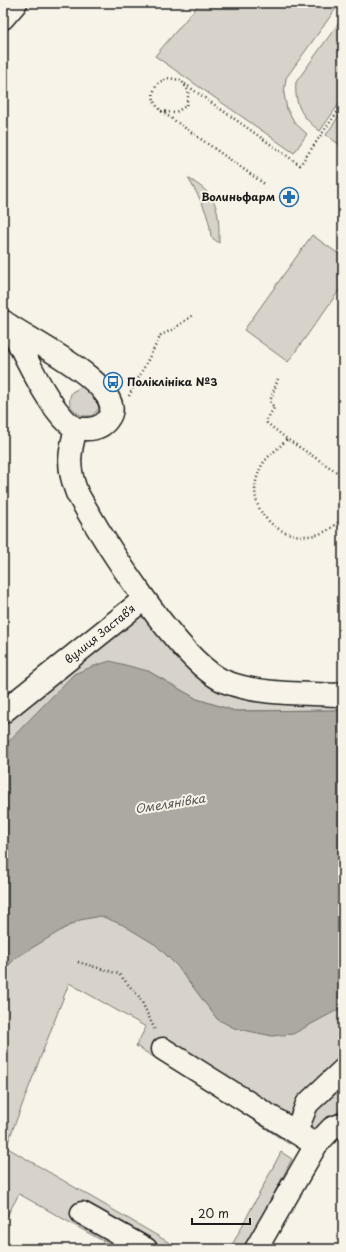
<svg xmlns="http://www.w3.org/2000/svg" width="346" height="1252" font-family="'Playpen Sans',sans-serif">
  <rect width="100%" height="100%" fill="#f7f3e8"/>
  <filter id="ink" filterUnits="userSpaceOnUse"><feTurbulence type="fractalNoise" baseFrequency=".025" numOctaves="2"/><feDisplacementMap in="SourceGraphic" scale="8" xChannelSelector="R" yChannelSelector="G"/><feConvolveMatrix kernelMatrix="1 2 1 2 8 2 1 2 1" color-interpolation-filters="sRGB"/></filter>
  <g filter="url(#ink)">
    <path fill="#d7d3cb" stroke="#7a7874" d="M 200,3 L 340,3 L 286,78 L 284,94 L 287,109 L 295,123 L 307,134 L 294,153 L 155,56 Z
      M 343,17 L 343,98 L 320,131 C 302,118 294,104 296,82 Z
      M 343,110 L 343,147 L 326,135 Z
      M 188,178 C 194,182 201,186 206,191 C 220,203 219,226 219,243 L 211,237 C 210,214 199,197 188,178 Z
      M 312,235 L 343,257 L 343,285 L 288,362 L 244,330 Z
      M 81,387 L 86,388 L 99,403 L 99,408 L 92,416 L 82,416 C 72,410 66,404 72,392 Z
      M 142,614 L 146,614 L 196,666 L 343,704 L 343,710 L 235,711 L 197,699 L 148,671 L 3,747 L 3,723 Z
      M 96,905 L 343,996 L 343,1063 L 289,1144 L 229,1104 L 136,1046 L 146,1027 L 69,983 L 6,1147 L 180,1249 L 165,1249 L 79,1201 L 71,1214 L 133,1249 L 117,1249 L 19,1194 L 3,1223 L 3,953 Z
      M 343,1076 L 343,1106 L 312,1139 L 301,1131 L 311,1107 Z
      M 281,1152 L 292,1159 L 245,1249 L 230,1249 Z"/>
    <path fill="#aca9a2" stroke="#72716c" d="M 110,661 L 148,671 L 197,699 L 235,711 L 343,710 L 343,1007 L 293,1034 L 272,1036 L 234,1028 L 217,1019 L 178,967 L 156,945 L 123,925 L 101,916 L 80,920 L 65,928 L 17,957 L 3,971 L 3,747 L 74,674 L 91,667 Z"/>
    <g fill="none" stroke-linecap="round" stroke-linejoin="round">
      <defs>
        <path id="minor" d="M 3,18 L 16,3
          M 3,321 C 22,337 132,387 108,419 C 103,426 96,429 87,429 C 84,429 78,429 75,428 C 50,413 24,353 10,326
          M 76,428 C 69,454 67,467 77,493 C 102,538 180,664 226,682 C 260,695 300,693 336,695 L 343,693
          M 3,712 L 144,599
          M 163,1049 L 316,1145
          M 296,1132 L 307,1104 L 343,1070
          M 82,1213 L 146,1249
          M 256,1249 L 316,1145 L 332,1128 L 343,1124"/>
      </defs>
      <use href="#minor" stroke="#1c1c1c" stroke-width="25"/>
      <path stroke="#1c1c1c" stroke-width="2.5" stroke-dasharray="1 3" stroke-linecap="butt" d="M 185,84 L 300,165 L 343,104
        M 161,111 L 174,113 L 186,106 L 189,92 L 181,80 L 167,78 C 151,85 149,99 161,111 L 266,185
        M 278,379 L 270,401 L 274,408 L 267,419 L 267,423 L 287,439
        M 129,396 L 161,335 L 172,330 L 193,315
        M 343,476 L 287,439 C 276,452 264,456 258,474 C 240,525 312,560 343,516
        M 78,962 L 119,974 L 140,998 L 155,1030"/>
      <use href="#minor" stroke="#f7f3e8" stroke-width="22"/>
    </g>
  </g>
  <defs>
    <symbol id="pharmacy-ring" viewBox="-11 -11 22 22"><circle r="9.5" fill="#f7f3e8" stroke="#1f6fb2" stroke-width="1.5"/><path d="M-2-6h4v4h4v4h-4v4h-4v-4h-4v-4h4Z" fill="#1f6fb2"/></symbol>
    <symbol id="bus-ring" viewBox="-11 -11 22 22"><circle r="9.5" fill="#f7f3e8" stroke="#1f6fb2" stroke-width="1.5"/><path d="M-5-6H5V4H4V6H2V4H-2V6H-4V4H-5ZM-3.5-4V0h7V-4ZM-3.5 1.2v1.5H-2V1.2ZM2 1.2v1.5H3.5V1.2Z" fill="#1f6fb2"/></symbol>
  </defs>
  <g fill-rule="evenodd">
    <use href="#pharmacy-ring" x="278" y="186" width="22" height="22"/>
    <use href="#bus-ring" x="102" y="371" width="22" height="22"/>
  </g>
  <g text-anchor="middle" stroke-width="4" stroke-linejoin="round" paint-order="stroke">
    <g font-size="11" font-weight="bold" fill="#1c1c1c" stroke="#f7f3e8" text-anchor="end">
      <text x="275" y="201">Волиньфарм</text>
      <text x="127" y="386" text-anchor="start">Поліклініка №3</text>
    </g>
    <g font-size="11" fill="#1c1c1c" stroke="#f7f3e8">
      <text transform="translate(100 634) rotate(-39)" y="4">вулиця Заставʼя</text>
    </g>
    <g font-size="12" font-style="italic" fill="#565452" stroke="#f7f3e8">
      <text transform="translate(170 804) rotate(-9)" y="4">Омелянівка</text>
    </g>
  </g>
  <rect width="346" height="1252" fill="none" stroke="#f7f3e8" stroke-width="16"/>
  <rect x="8" y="8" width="330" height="1236" fill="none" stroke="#1c1c1c" stroke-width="1.5" filter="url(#ink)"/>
  <path d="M192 1218v6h58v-6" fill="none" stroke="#1c1c1c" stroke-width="2"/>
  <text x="198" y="1218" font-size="12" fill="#1c1c1c" stroke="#f7f3e8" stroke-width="3" paint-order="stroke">20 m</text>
</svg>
